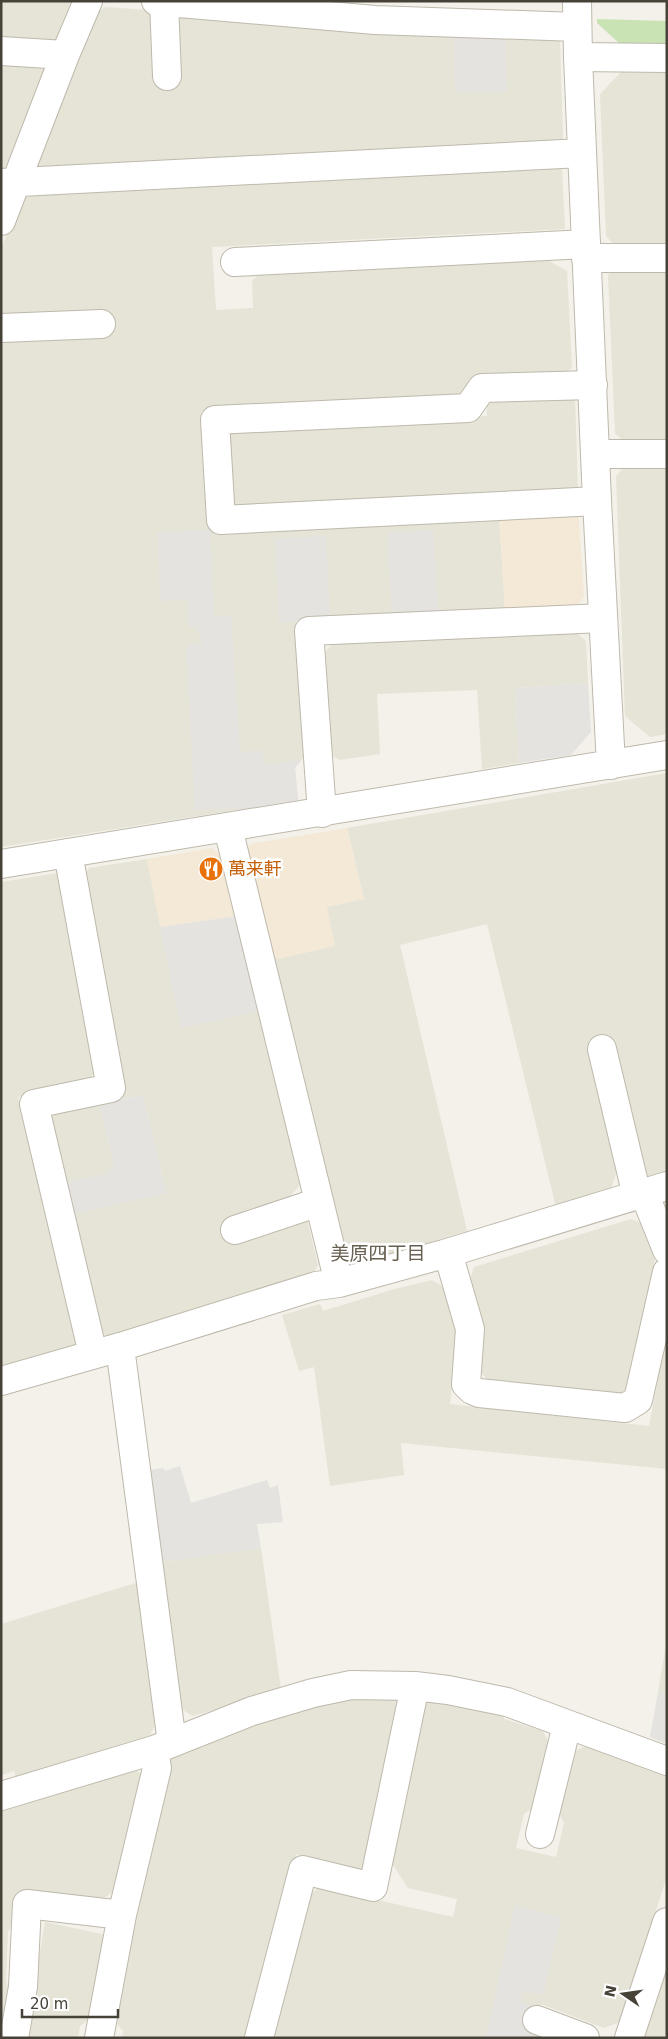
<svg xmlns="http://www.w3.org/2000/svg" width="668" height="2039" font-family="'DejaVu Sans','Noto Sans JP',sans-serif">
  <rect width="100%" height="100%" fill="#f3f1e9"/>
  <path fill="#e6e3d7" d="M 1,1 L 78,1 L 61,37 L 55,42 L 1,39 Z
    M 106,7 L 148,10 L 176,21 L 183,16 L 551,37 L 560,41 L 563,139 L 555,148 L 41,173 L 33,165 L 93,14 Z
    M 1,60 L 50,68 L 12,168 L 1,175 Z
    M 621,72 L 667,73 L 667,249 L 618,249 L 606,236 L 600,94 Z
    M 557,166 L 562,170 L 565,229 L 212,247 L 216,310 L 253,308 L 252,281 L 260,273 L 546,259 L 567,271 L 572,367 L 563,378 L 462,399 L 205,413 L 210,530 L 499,514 L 505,611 L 296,621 L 305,755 L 295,768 L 298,800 L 1,847 L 1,250 L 21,194 Z
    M 616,268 L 667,268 L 667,444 L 626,444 L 615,433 L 608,275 Z
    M 575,396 L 578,491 L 236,510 L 228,502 L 225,440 L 230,429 L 487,416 L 487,398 Z
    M 628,462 L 667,462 L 667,734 L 650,737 L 625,716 L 616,476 Z
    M 573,630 L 586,641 L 588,683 L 515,688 L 519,763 L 482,769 L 477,690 L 377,694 L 380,754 L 340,760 L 328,753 L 324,653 L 332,644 Z
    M 667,773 L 667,1172 L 644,1180 L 610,1036 L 589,1040 L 618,1167 L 611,1189 L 556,1207 L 487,924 L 400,945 L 467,1231 L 350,1266 L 342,1263 L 272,960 L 335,946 L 326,907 L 364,899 L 347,828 Z
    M 147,859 L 181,1028 L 260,1010 L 300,1185 L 284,1203 L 307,1219 L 318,1265 L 311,1279 L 110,1338 L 100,1332 L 72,1214 L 166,1193 L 143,1095 L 123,1099 L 83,879 L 89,868 Z
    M 58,873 L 96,1071 L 89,1080 L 18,1097 L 78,1339 L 69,1352 L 1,1368 L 1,882 Z
    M 99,1104 L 114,1164 L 106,1174 L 65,1183 L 50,1121 L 55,1112 Z
    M 631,1219 L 643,1224 L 655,1259 L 633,1384 L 615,1397 L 492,1385 L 478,1369 L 469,1282 L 474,1267 Z
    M 432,1280 L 447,1289 L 458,1331 L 450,1404 L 649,1426 L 667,1332 L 667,1469 L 401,1443 L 404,1475 L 330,1486 L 314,1367 L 299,1371 L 282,1315 L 320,1304 L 323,1311 L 391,1290 Z
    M 261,1548 L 281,1689 L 193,1716 L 181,1709 L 161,1562 Z
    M 139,1582 L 157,1722 L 149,1736 L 16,1778 L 14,1771 L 1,1775 L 1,1624 Z
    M 667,1639 L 667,1693 L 658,1692 Z
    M 358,1696 L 393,1697 L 402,1707 L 364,1870 L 296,1854 L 249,2038 L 122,2038 L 123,2031 L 114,2020 L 131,1927 L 173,1749 L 316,1703 Z
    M 431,1699 L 504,1714 L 504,1719 L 543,1731 L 550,1745 L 535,1807 L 524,1814 L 516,1848 L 556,1857 L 564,1823 L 558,1812 L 572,1752 L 588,1745 L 667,1775 L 667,1876 L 620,2022 L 604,2028 L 541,2004 L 535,2032 L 547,2038 L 270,2038 L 307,1896 L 320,1887 L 453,1917 L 457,1899 L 408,1888 L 389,1859 L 421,1708 Z
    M 129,1766 L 142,1774 L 113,1892 L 101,1900 L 16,1893 L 14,1921 L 8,1932 L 6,1980 L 9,1990 L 1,2038 L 1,1807 Z
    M 45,1922 L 106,1935 L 91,2018 L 80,2026 L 78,2038 L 26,2038 Z
    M 667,1964 L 667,2038 L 643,2038 Z"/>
  <path fill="#f3e9d6" d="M 571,511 L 579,519 L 584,597 L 576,607 L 505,611 L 499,514 Z
    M 347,828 L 364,899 L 327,907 L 335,946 L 272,960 L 246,851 L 250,844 Z
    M 212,848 L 227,861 L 237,916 L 160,927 L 147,859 Z"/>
  <path fill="#cae3b5" d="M 597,19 L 667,21 L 667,44 L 620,44 L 597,23 Z"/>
  <path fill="#e5e3e0" d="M 454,33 L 505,35 L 507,91 L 455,92 Z
    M 210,530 L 214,617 L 231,616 L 240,752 L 262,751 L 266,766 L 302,759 L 295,768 L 298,800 L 237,810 L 237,808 L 195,810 L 186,645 L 203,644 L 196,627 L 189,627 L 187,599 L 160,601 L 158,532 Z
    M 433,530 L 438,608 L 445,614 L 392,617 L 387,533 Z
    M 326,536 L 330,620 L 279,622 L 275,539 Z
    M 588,683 L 591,732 L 571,755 L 519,763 L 515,688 Z
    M 237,916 L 260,1010 L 181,1028 L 160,927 Z
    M 143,1095 L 166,1193 L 72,1214 L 65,1183 L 106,1174 L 114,1164 L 99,1104 Z
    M 180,1466 L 191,1503 L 267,1480 L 270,1488 L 278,1485 L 283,1522 L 257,1524 L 261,1548 L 161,1562 L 149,1470 L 164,1468 L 165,1471 Z
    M 658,1692 L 667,1693 L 667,1744 L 650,1737 Z
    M 515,1905 L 561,1918 L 543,1995 L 525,1991 L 520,1996 L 522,2003 L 540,2007 L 533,2038 L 486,2038 Z"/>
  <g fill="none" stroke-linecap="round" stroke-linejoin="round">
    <defs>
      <path id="minor" d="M 156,1 L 375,20 L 577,27
        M 164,2 L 167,76
        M 1,51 L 65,55
        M 578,57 L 667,58
        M 1,183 L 582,153
        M 1,221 L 65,55 L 88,1
        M 586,258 L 667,258
        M 235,262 L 586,244
        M 1,328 L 101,324
        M 593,385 L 482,388 L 468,408 L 215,420 L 221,520 L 597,501
        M 596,454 L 667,454
        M 322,813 L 309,631 L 603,618
        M 228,828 L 339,1283
        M 68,853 L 111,1088 L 34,1104 L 93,1354
        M 602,1049 L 637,1196
        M 644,1193 L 667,1250
        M 235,1230 L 319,1202
        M 448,1253 L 470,1329 L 466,1384 L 472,1390 L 479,1393 L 625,1408 L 638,1400 L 667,1272
        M 120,1347 L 172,1743
        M 1,1381 L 120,1347 L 316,1286 L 339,1283 L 444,1254 L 667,1186
        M 1,1796 L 154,1750 L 252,1711 L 313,1693 L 351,1685 L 415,1686 L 448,1690 L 507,1702 L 667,1761
        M 540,1834 L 567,1725
        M 537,2020 L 585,2038
        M 14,2038 L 23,1987 L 27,1904 L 122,1915
        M 99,2038 L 122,1915 L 157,1768 L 154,1750
        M 259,2038 L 303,1870 L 373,1887 L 415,1686
        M 629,2038 L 667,1922"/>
      <path id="tertiary" d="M 577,1 L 578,57 L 597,501 L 611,765
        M 1,864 L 667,755"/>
    </defs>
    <use href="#minor" stroke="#beb9ac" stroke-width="30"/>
    <use href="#tertiary" stroke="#beb9ac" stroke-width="30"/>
    <use href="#minor" stroke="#fff" stroke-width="28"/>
    <use href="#tertiary" stroke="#fff" stroke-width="28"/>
  </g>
  <defs>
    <symbol id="restaurant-disc" viewBox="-11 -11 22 22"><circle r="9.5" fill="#e8710a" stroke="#fff"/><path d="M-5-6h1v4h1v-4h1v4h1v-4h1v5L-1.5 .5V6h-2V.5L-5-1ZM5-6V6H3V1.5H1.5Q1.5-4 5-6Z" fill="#fff"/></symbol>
  </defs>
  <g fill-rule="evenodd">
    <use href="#restaurant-disc" x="197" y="855" width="28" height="28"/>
  </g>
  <g text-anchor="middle" stroke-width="5" stroke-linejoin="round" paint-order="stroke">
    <g font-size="18" fill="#c56008" stroke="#fff" text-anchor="start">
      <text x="228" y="875">萬来軒</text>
    </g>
    <g font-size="19" fill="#686050" stroke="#fff">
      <text x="378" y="1260">美原四丁目</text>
    </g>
  </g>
  <rect width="668" height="2039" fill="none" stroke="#464238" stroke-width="5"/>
  <g transform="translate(623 1994) rotate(283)" stroke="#ffffff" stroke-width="4" paint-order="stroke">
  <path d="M0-4L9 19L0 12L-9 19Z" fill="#464238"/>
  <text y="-8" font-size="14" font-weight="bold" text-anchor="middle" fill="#464238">N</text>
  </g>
  <path d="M22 2009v8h96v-8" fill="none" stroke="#464238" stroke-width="2.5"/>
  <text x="30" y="2009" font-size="15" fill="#464238" stroke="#ffffff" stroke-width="4" paint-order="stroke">20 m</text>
</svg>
